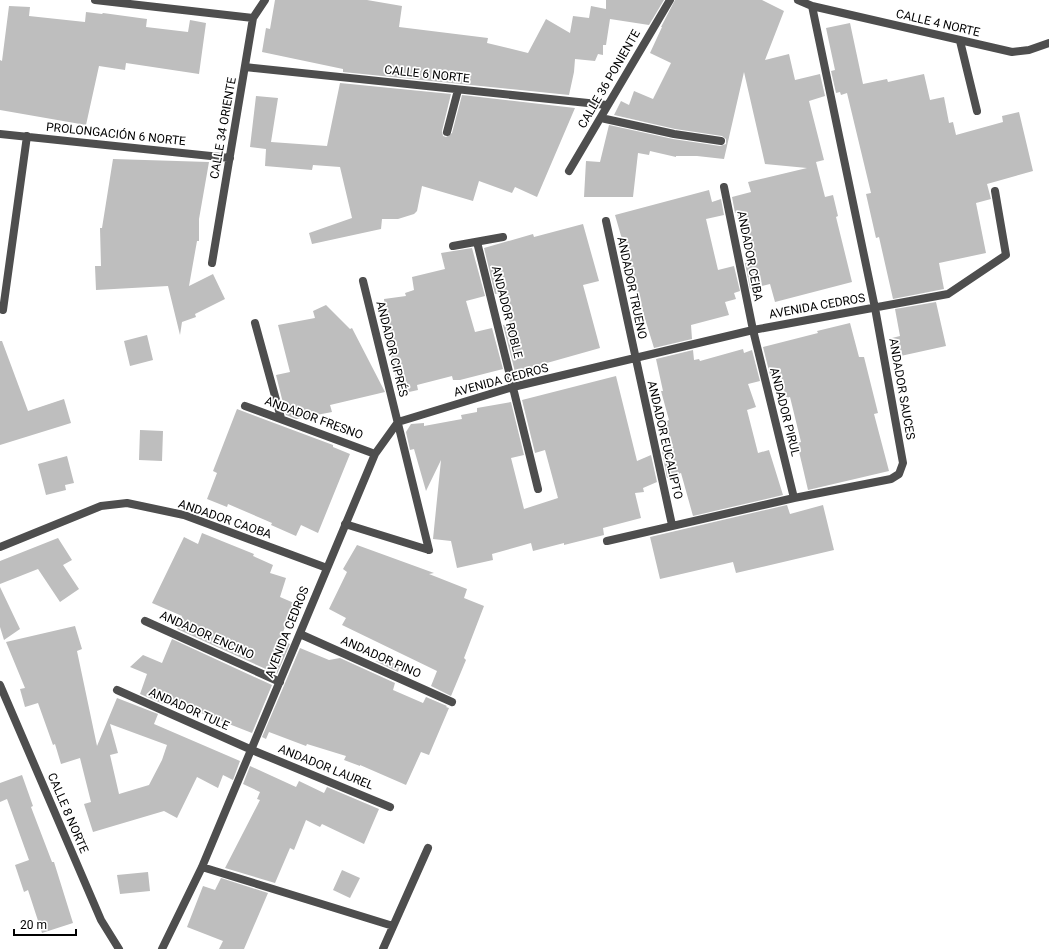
<svg xmlns="http://www.w3.org/2000/svg" width="1049" height="949" font-family="Roboto,sans-serif">
  <rect width="100%" height="100%" fill="#fff"/>
  <path fill="#bebebe" fill-rule="evenodd" d="M 275,0 L 367,0 L 402,6 L 399,27 L 488,38 L 487,43 L 528,53 L 546,19 L 570,33 L 573,16 L 589,18 L 591,6 L 606,9 L 606,0 L 664,0 L 649,25 L 610,19 L 606,45 L 603,45 L 603,55 L 598,54 L 595,61 L 575,59 L 574,72 L 569,95 L 343,72 L 343,69 L 262,52 L 266,28 L 270,29 Z
    M 675,0 L 762,0 L 784,11 L 765,60 L 789,54 L 795,80 L 820,74 L 825,96 L 809,101 L 824,160 L 816,162 L 825,197 L 833,195 L 838,216 L 836,217 L 852,282 L 775,302 L 770,284 L 750,289 L 745,263 L 756,260 L 745,219 L 739,221 L 737,213 L 735,213 L 732,197 L 751,192 L 748,182 L 807,168 L 765,164 L 744,72 L 724,159 L 697,156 L 676,156 L 676,157 L 650,151 L 649,155 L 638,153 L 633,197 L 584,197 L 586,161 L 600,162 L 609,125 L 673,139 L 720,146 L 726,144 L 726,139 L 722,136 L 675,129 L 614,115 L 621,101 L 629,105 L 634,91 L 653,99 L 671,63 L 650,53 L 662,27 L 661,27 Z
    M 9,6 L 30,7 L 29,16 L 85,22 L 86,12 L 102,14 L 103,13 L 147,19 L 146,27 L 188,32 L 190,20 L 206,23 L 199,74 L 126,63 L 125,70 L 99,66 L 86,125 L 0,110 L 0,60 L 2,61 Z
    M 850,23 L 863,84 L 887,79 L 888,82 L 924,74 L 930,100 L 944,97 L 949,123 L 953,122 L 956,135 L 1003,122 L 1002,116 L 1019,112 L 1033,171 L 987,184 L 991,199 L 976,203 L 986,253 L 939,263 L 944,289 L 893,299 L 879,237 L 876,238 L 866,194 L 871,193 L 847,93 L 841,95 L 840,92 L 836,93 L 831,71 L 835,70 L 826,28 Z
    M 340,83 L 451,94 L 442,131 L 443,136 L 446,137 L 452,133 L 462,95 L 575,108 L 537,197 L 515,187 L 512,193 L 479,181 L 473,201 L 422,186 L 417,211 L 414,214 L 398,219 L 382,219 L 381,229 L 312,244 L 309,233 L 352,218 L 340,167 L 313,165 L 312,170 L 265,166 L 266,149 L 250,147 L 256,96 L 278,98 L 271,142 L 327,146 Z
    M 113,159 L 209,162 L 199,219 L 199,241 L 197,241 L 189,286 L 213,274 L 225,299 L 195,314 L 196,317 L 182,322 L 180,335 L 168,286 L 96,290 L 95,266 L 101,266 L 100,228 L 102,228 Z
    M 709,190 L 712,202 L 721,199 L 724,215 L 706,219 L 718,270 L 734,266 L 740,291 L 734,293 L 736,299 L 725,302 L 729,315 L 691,325 L 692,339 L 654,348 L 634,283 L 632,284 L 628,268 L 630,267 L 615,215 Z
    M 583,224 L 599,281 L 583,285 L 600,348 L 515,372 L 503,325 L 510,324 L 502,292 L 495,294 L 484,248 L 533,234 L 534,237 Z
    M 472,248 L 485,296 L 466,301 L 475,332 L 492,328 L 503,369 L 460,380 L 453,380 L 452,376 L 417,385 L 418,390 L 400,394 L 384,325 L 387,324 L 384,299 L 406,296 L 405,293 L 414,290 L 412,277 L 445,269 L 441,253 Z
    M 936,302 L 946,346 L 896,357 L 892,338 L 900,336 L 895,309 Z
    M 326,305 L 350,329 L 352,328 L 385,392 L 330,405 L 332,412 L 296,419 L 286,415 L 276,375 L 290,372 L 278,325 L 315,318 L 313,311 Z
    M 850,323 L 859,357 L 864,357 L 878,413 L 874,414 L 889,471 L 808,490 L 797,443 L 801,442 L 790,397 L 786,398 L 781,376 L 771,379 L 763,347 L 818,333 L 817,331 Z
    M 147,335 L 153,360 L 130,366 L 124,341 Z
    M 0,341 L 2,341 L 28,411 L 64,399 L 71,423 L 0,445 Z
    M 743,349 L 744,353 L 752,350 L 760,381 L 748,384 L 756,407 L 747,410 L 758,453 L 769,450 L 783,495 L 693,516 L 681,473 L 667,478 L 662,451 L 673,447 L 665,422 L 669,420 L 661,391 L 663,391 L 656,359 L 693,350 L 694,360 L 699,359 L 700,361 Z
    M 616,376 L 637,461 L 651,455 L 657,482 L 643,488 L 644,492 L 635,493 L 641,518 L 603,528 L 604,535 L 564,545 L 564,543 L 533,551 L 531,543 L 492,554 L 493,560 L 457,568 L 451,541 L 433,539 L 441,460 L 426,491 L 414,449 L 410,450 L 406,432 L 411,424 L 424,423 L 424,426 L 462,419 L 461,415 L 477,412 L 477,408 L 511,402 L 524,455 L 511,458 L 524,509 L 558,498 L 545,450 L 535,453 L 522,400 Z
    M 237,409 L 333,445 L 333,447 L 350,454 L 318,533 L 301,525 L 296,536 L 271,525 L 272,523 L 228,504 L 227,507 L 207,499 L 217,473 L 213,471 Z
    M 140,430 L 163,431 L 162,461 L 139,460 Z
    M 67,456 L 74,483 L 65,485 L 66,490 L 46,495 L 38,464 Z
    M 787,505 L 790,514 L 823,505 L 834,550 L 736,573 L 733,562 L 660,579 L 650,537 Z
    M 202,533 L 254,554 L 253,556 L 273,565 L 270,573 L 286,578 L 280,597 L 294,603 L 280,640 L 290,644 L 277,674 L 177,629 L 182,616 L 152,603 L 184,537 L 198,544 Z
    M 58,538 L 72,560 L 63,565 L 79,589 L 60,602 L 38,569 L 0,584 L 0,561 Z
    M 357,545 L 434,573 L 429,574 L 467,589 L 464,598 L 484,606 L 464,658 L 466,660 L 451,696 L 431,686 L 437,671 L 342,625 L 346,618 L 329,609 L 347,572 L 343,569 Z
    M 0,587 L 20,629 L 4,640 L 0,627 Z
    M 75,626 L 82,649 L 77,651 L 97,746 L 117,698 L 158,714 L 154,724 L 240,761 L 233,780 L 223,775 L 218,788 L 197,777 L 177,818 L 164,811 L 93,832 L 84,804 L 91,802 L 80,758 L 61,764 L 55,744 L 53,745 L 38,703 L 25,707 L 20,689 L 25,688 L 6,642 ZM 110,724 L 167,745 L 162,760 L 149,785 L 119,794 L 110,755 L 118,753 Z
    M 172,639 L 272,685 L 252,733 L 165,699 L 163,704 L 140,694 L 147,674 L 130,667 L 143,655 L 162,663 Z
    M 300,648 L 329,660 L 340,658 L 395,683 L 393,690 L 423,703 L 426,697 L 447,706 L 446,707 L 449,708 L 429,755 L 421,752 L 406,785 L 360,765 L 360,766 L 344,760 L 346,756 L 307,744 L 306,746 L 269,732 L 266,739 L 262,737 Z
    M 375,661 L 400,664 L 398,672 Z
    M 250,766 L 296,787 L 299,781 L 324,793 L 327,787 L 379,809 L 364,844 L 322,824 L 320,827 L 306,820 L 294,850 L 290,848 L 275,883 L 225,868 L 260,800 L 257,799 L 260,792 L 243,784 Z
    M 22,775 L 33,806 L 31,807 L 52,862 L 54,862 L 73,923 L 42,933 L 28,890 L 24,892 L 15,865 L 29,860 L 7,799 L 0,802 L 0,783 Z
    M 342,870 L 360,878 L 350,898 L 333,890 Z
    M 148,872 L 150,891 L 120,894 L 117,875 Z
    M 221,878 L 268,893 L 244,949 L 219,949 L 223,941 L 187,927 L 203,886 L 215,890 Z"/>
  <g fill="none" stroke-linecap="round" stroke-linejoin="round">
    <path stroke="#4e4e4e" stroke-width="8" d="M 95,0 L 253,18
      M 798,0 L 812,6 L 1012,52 L 1029,50 L 1049,43
      M 960,41 L 977,111
      M 245,67 L 607,105
      M 601,118 L 674,134 L 721,141
      M 447,132 L 458,90
      M 0,134 L 230,158
      M 569,171 L 670,0
      M 724,187 L 753,330 L 794,498
      M 606,221 L 672,525
      M 477,242 L 538,489
      M 453,246 L 503,237
      M 212,263 L 253,18 L 265,0
      M 363,281 L 429,550
      M 3,310 L 27,136
      M 255,323 L 281,418
      M 245,406 L 375,454
      M 345,524 L 429,550
      M 607,541 L 794,498 L 891,479 L 899,474 L 903,463 L 875,308 L 812,6
      M 0,547 L 101,506 L 127,503 L 184,515 L 327,568
      M 145,621 L 280,682
      M 300,634 L 452,702
      M 0,685 L 101,920 L 119,949
      M 117,690 L 252,750 L 390,807
      M 202,867 L 393,926
      M 162,949 L 202,867 L 375,454 L 398,422 L 513,387 L 753,330 L 948,294 L 1006,255 L 995,191
      M 383,949 L 428,848"/>
  </g>
  <g text-anchor="middle" stroke-width="3.5" stroke-linejoin="round" paint-order="stroke">
    <g font-size="12" fill="#000" stroke="#fff">
      <text transform="translate(938 23) rotate(13)" y="4">CALLE 4 NORTE</text>
      <text transform="translate(427 74) rotate(6)" y="4">CALLE 6 NORTE</text>
      <text transform="translate(609 79) rotate(-60)" y="4">CALLE 36 PONIENTE</text>
      <text transform="translate(223 128) rotate(-80)" y="4">CALLE 34 ORIENTE</text>
      <text transform="translate(116 134) rotate(6)" y="4">PROLONGACIÓN 6 NORTE</text>
      <text transform="translate(750 256) rotate(79)" y="4">ANDADOR CEIBA</text>
      <text transform="translate(632 288) rotate(78)" y="4">ANDADOR TRUENO</text>
      <text transform="translate(817 306) rotate(-10)" y="4">AVENIDA CEDROS</text>
      <text transform="translate(507 312) rotate(76)" y="4">ANDADOR ROBLE</text>
      <text transform="translate(392 349) rotate(76)" y="4">ANDADOR CIPRÉS</text>
      <text transform="translate(501 380) rotate(-15)" y="4">AVENIDA CEDROS</text>
      <text transform="translate(902 389) rotate(80)" y="4">ANDADOR SAUCES</text>
      <text transform="translate(785 412) rotate(76)" y="4">ANDADOR PIRUL</text>
      <text transform="translate(314 418) rotate(20)" y="4">ANDADOR FRESNO</text>
      <text transform="translate(665 440) rotate(77)" y="4">ANDADOR EUCALIPTO</text>
      <text transform="translate(225 519) rotate(19)" y="4">ANDADOR CAOBA</text>
      <text transform="translate(287 632) rotate(-68)" y="4">AVENIDA CEDROS</text>
      <text transform="translate(207 635) rotate(24)" y="4">ANDADOR ENCINO</text>
      <text transform="translate(381 657) rotate(24)" y="4">ANDADOR PINO</text>
      <text transform="translate(189 709) rotate(24)" y="4">ANDADOR TULE</text>
      <text transform="translate(326 767) rotate(22)" y="4">ANDADOR LAUREL</text>
      <text transform="translate(68 813) rotate(67)" y="4">CALLE 8 NORTE</text>
    </g>
  </g>
  <path d="M14 929v6h62v-6" fill="none" stroke="#000000" stroke-width="2"/>
  <text x="20" y="929" font-size="12" fill="#000000" stroke="#ffffff" stroke-width="3" paint-order="stroke">20 m</text>
</svg>
